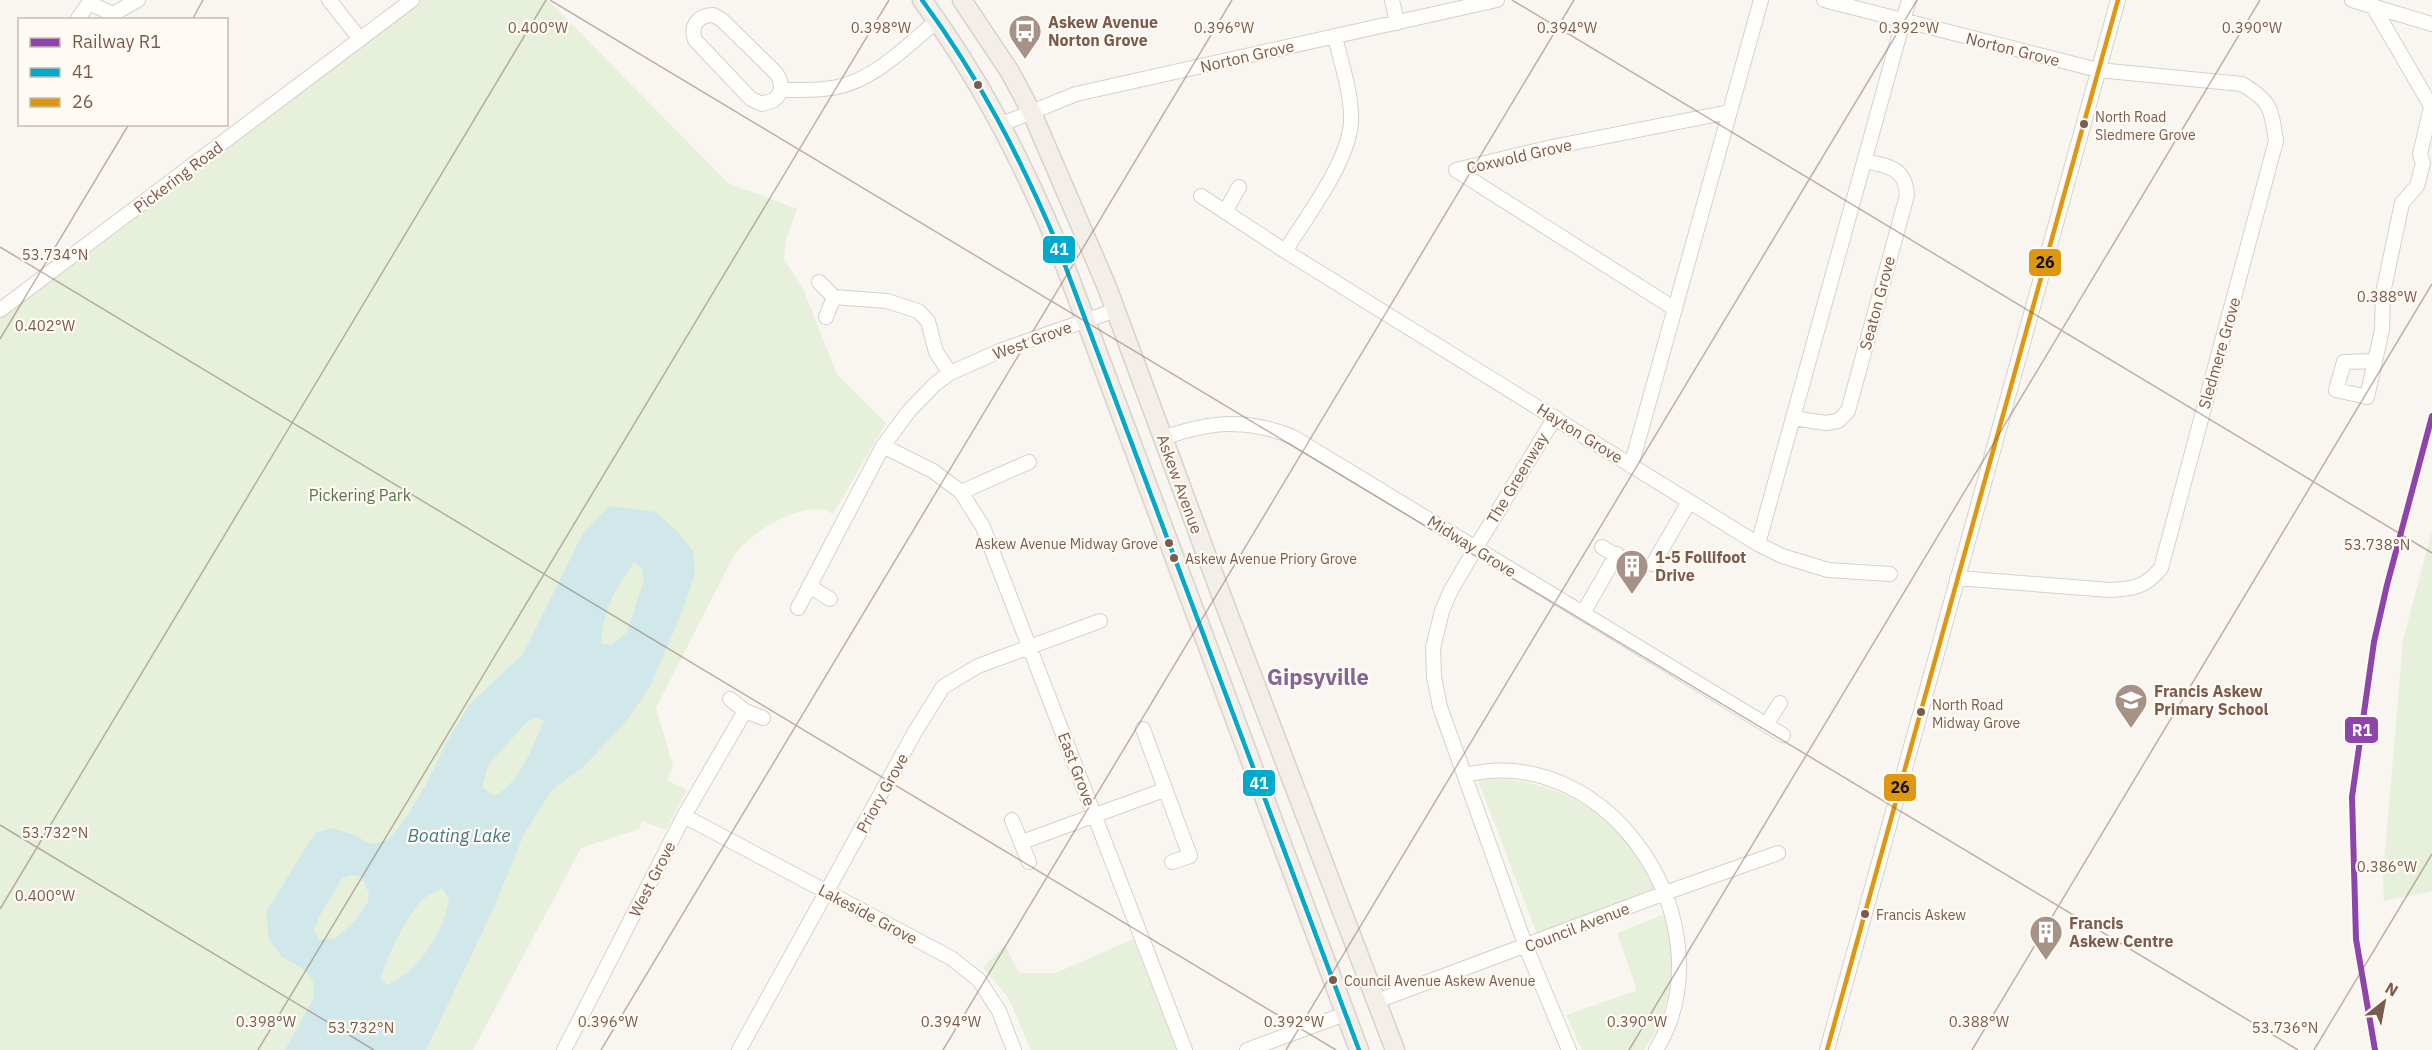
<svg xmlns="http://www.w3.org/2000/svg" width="2432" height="1050" font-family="'IBM Plex Sans',sans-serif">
  <rect width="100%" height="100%" fill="#f9f5f0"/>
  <path fill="#e7f0db" d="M 419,0 L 548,0 L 728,183 L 797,209 L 786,240 L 784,260 L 802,286 L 837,374 L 886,423 L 833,514 C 828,512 821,508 815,509 C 785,511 753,532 734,555 L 656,708 L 673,766 L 667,780 L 687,790 L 666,830 L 642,821 L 639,829 L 581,848 L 473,1050 L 0,1050 L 0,315 Z
    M 2432,530 L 2432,891 L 2384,901 L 2383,875 L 2403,641 Z
    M 1477,778 C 1559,777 1619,814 1655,888 L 1537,934 Z
    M 1667,913 C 1675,963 1674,1007 1644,1050 L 1582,1050 L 1566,1015 L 1635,991 L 1636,987 L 1617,933 Z
    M 1133,939 L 1177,1050 L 1031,1050 L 1008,997 L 983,968 L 1005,945 L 1019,973 L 1056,973 Z"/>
  <path fill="#d0e8ea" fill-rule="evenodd" d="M 610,506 L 656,512 L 680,534 L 693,551 L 695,573 L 683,610 L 649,689 L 623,725 L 583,767 L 552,790 L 524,834 L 493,910 L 426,1050 L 285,1050 L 314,998 L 313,980 L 302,968 L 282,957 L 269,940 L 266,912 L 315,833 L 331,828 L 352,834 L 371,844 L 388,840 L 405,819 L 427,783 L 446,743 L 469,705 L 523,654 L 584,531 ZM 634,563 L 641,567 L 644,580 L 627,632 L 611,645 L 601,643 C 603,612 615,587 634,563 ZM 536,718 L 544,721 C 532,747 521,782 494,796 L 482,787 L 489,764 L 528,721 ZM 353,875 L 362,877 L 369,894 L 368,902 L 356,920 L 336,938 L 319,940 L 314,931 L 319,917 L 342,878 ZM 442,888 L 449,899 C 443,932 420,971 387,985 L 381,979 C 385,959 408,915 422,900 C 427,895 436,892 442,888 Z"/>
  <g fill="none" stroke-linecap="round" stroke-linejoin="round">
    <defs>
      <path id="minor" d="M 329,0 L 360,39
        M 1392,0 L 1397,23
        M 1824,0 L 2098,70 L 2242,84 C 2271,101 2271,108 2276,141 L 2161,568 C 2146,587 2133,589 2110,590 L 1957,578
        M 2352,0 L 2432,24
        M 2374,8 L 2431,106
        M 713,15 L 722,20 L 776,73 C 783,83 783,92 774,100 L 762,104 L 751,99 L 695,40 C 690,26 698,15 713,15 Z
        M 77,20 L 89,3 L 113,14 L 138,0
        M 781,90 C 799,90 819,91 837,87 C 876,79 907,45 937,21
        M 1002,124 L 1076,94 L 1497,0
        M 1201,196 L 1285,251 L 1758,544 L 1782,556 L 1828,570 L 1890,574
        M 1225,212 L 1239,187
        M 1285,251 C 1306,218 1349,161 1351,122 C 1352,93 1341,63 1335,36
        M 819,282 L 834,297 L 826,317
        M 834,297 L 887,301 L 918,311 L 928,321 L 936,352 L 950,373
        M 1675,309 L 1456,170 L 1552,147 L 1729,112
        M 0,310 L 412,0
        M 2374,361 L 2344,362 L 2336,390 L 2367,397 L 2382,330 L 2383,293 L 2402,203 L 2417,186 L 2423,163 L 2420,154 L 2432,103
        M 1555,417 L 1475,549 L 1450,592 L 1442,611 L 1433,648 L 1434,677 L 1440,707 L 1526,947 L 1569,1050
        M 1793,418 L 1826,423 L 1838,421 L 1848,411 L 1907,195 C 1905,167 1889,167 1866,161
        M 1163,438 C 1211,421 1246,418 1293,437 L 1783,735
        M 883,446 L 933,471 L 961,492 L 983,527 L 1185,1050
        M 1631,466 L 1761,0
        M 961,492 L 1029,462
        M 1758,544 L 1909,0
        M 1602,547 L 1625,561
        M 1653,564 L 1689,502
        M 809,586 L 830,599
        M 798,608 L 883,446 L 909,411 L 935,384 L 950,373 L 1002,350 L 1116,310
        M 1583,613 L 1617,554
        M 730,699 L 745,711 L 763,718
        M 1766,725 L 1780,703
        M 1143,729 L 1190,856 L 1172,862
        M 1466,775 C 1611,740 1731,927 1656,1050
        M 684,816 L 951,958 L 979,980 L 999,1011 L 1014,1050
        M 1012,820 L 1029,862
        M 1022,842 L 1164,790
        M 1377,1001 L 1665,893 L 1778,853
        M 564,1050 L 684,816 L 745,711
        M 739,1050 L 916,730 L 943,687 L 978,666 L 1100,621
        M 1247,1050 L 1345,1014
        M 1827,1050 L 2118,0"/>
      <path id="major" d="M 922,0 C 980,79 1019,155 1057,244 L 1359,1050
        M 962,0 L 1010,72 L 1032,113 L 1107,287 L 1222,597 L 1395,1050"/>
    </defs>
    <use href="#minor" stroke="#d7d1cb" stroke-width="16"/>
    <use href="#major" stroke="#dad1cc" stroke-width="21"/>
    <use href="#minor" stroke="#fefefd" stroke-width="14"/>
    <use href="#major" stroke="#f3eee8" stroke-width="18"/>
    <defs>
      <path id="bus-1" d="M 922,0 C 980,79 1019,155 1057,244 L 1359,1050"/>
      <path id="bus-2" d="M 1827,1050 L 2118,0"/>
    </defs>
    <use href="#bus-1" stroke="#fffaf3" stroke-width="9"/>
    <use href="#bus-2" stroke="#fffaf3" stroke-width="9"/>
    <use href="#bus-1" stroke="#00a9ce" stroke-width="4.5"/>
    <use href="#bus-2" stroke="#de970f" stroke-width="4.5"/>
    <defs>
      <path id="rail-1" d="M 2375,1050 L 2356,939 L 2352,797 L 2374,642 L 2387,585 L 2432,416"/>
    </defs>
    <use href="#rail-1" stroke="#fffaf3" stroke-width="10"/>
    <use href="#rail-1" stroke="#8e44ad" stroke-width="6"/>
  </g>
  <path fill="none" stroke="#7a5c4d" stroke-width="1.5" stroke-opacity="0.45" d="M 550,0 L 2298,1050M 1512,0 L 2432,553M 192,20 L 203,0M 0,247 L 1336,1050M 0,339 L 129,124M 0,825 L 374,1050M 0,909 L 546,0M 258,1050 L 889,0M 601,1050 L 1232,0M 943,1050 L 1574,0M 1286,1050 L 1917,0M 1629,1050 L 2260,0M 1972,1050 L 2432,284M 2314,1050 L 2432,854"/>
  <defs>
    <symbol id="bus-pin" viewBox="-11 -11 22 30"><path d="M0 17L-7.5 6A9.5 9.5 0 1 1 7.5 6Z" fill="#a69286" stroke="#fffaf3"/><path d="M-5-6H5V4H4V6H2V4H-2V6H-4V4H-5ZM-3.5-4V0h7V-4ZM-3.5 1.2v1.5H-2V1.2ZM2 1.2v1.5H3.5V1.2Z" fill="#fff"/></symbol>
    <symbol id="building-pin" viewBox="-11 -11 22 30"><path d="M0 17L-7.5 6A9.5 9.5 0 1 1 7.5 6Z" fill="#a69286" stroke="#fffaf3"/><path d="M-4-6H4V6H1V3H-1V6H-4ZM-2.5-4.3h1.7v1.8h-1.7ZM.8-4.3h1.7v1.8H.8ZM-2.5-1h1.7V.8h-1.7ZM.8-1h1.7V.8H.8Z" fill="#fff"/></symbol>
    <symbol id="school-pin" viewBox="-11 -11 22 30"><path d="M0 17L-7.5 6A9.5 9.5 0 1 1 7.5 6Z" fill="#a69286" stroke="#fffaf3"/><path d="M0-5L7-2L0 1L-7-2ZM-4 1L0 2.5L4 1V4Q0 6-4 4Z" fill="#fff"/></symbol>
  </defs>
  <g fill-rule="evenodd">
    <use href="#bus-pin" x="1006" y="12" width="38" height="52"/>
    <use href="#building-pin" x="1613" y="547" width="38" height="52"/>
    <use href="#school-pin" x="2112" y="681" width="38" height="52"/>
    <use href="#building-pin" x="2027" y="913" width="38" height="52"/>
  </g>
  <g fill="#7a5c4d" stroke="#fffaf3" stroke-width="2">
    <circle cx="978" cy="85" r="5"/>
    <circle cx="2084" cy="124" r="5"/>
    <circle cx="1169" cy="543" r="5"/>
    <circle cx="1174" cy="558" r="5"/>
    <circle cx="1921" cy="712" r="5"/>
    <circle cx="1865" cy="914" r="5"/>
    <circle cx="1333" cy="980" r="5"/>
  </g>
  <g text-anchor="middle" stroke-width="4.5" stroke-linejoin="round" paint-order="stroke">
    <g font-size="14" fill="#7a5c4d" stroke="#fffaf3" text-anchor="start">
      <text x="2095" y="122">North Road<tspan x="2095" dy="18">Sledmere Grove</tspan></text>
      <text x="1158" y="549" text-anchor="end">Askew Avenue Midway Grove</text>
      <text x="1185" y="564">Askew Avenue Priory Grove</text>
      <text x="1932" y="710">North Road<tspan x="1932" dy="18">Midway Grove</tspan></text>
      <text x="1876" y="920">Francis Askew</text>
      <text x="1344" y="986">Council Avenue Askew Avenue</text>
    </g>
    <g font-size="16" font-weight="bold" fill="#7a5c4d" stroke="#fffaf3" text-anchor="start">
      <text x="1048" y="28">Askew Avenue<tspan x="1048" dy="18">Norton Grove</tspan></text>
      <text x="1655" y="563">1-5 Follifoot<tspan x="1655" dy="18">Drive</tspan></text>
      <text x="2154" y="697">Francis Askew<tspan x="2154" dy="18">Primary School</tspan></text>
      <text x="2069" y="929">Francis<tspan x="2069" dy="18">Askew Centre</tspan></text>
    </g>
    <g font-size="16" fill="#7a5c4d" stroke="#fffaf3">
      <text transform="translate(2013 49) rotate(14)" y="6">Norton Grove</text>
      <text transform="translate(1247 56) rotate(-13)" y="6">Norton Grove</text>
      <text transform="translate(1519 156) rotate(-13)" y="6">Coxwold Grove</text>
      <text transform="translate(178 177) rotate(-37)" y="6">Pickering Road</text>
      <text transform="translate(1877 303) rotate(-75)" y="6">Seaton Grove</text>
      <text transform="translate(1032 340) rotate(-20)" y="6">West Grove</text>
      <text transform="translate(2219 353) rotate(-74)" y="6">Sledmere Grove</text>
      <text transform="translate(1580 433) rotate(32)" y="6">Hayton Grove</text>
      <text transform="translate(1517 478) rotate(-59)" y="6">The Greenway</text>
      <text transform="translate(1180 484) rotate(70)" y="6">Askew Avenue</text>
      <text transform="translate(1472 546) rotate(32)" y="6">Midway Grove</text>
      <text transform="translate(1077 769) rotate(69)" y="6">East Grove</text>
      <text transform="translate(882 793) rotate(-61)" y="6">Priory Grove</text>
      <text transform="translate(652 879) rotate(-63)" y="6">West Grove</text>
      <text transform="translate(868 914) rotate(28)" y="6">Lakeside Grove</text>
      <text transform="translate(1577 927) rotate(-21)" y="6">Council Avenue</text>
    </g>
    <g font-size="16" fill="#537a41" stroke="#fffaf3">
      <text x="360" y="501">Pickering Park</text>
    </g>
    <g font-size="18" font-style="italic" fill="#437c86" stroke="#fffaf3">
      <text x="459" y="842">Boating Lake</text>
    </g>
    <g font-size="22" font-weight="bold" fill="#846695" stroke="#fffaf3">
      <text x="1318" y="685">Gipsyville</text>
    </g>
  </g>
  <g font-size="15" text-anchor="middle" fill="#7a5c4d" stroke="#fffaf3" stroke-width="4.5" stroke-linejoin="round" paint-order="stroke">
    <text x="538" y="33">0.400°W</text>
    <text x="1224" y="33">0.396°W</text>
    <text x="1567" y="33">0.394°W</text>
    <text x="1909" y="33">0.392°W</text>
    <text x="881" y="33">0.398°W</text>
    <text x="2252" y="33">0.390°W</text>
    <text x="55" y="260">53.734°N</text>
    <text x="2387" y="302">0.388°W</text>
    <text x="45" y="331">0.402°W</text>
    <text x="2377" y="550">53.738°N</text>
    <text x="55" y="838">53.732°N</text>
    <text x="2387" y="872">0.386°W</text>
    <text x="45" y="901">0.400°W</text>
    <text x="266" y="1027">0.398°W</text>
    <text x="608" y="1027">0.396°W</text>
    <text x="951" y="1027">0.394°W</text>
    <text x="1294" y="1027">0.392°W</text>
    <text x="1637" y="1027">0.390°W</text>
    <text x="1979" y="1027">0.388°W</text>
    <text x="361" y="1033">53.732°N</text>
    <text x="2285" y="1033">53.736°N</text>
  </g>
  <g stroke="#fffaf3" stroke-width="2">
    <rect x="1042" y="235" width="34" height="29" rx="6" fill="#00a9ce"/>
    <rect x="2028" y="248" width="34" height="29" rx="6" fill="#de970f"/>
    <rect x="2344" y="716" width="35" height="28" rx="6" fill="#8e44ad"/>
    <rect x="1242" y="769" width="34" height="28" rx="6" fill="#00a9ce"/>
    <rect x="1883" y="773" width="34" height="29" rx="6" fill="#de970f"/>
  </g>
  <g font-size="16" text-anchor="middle" font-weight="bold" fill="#fff">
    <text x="1059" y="255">41</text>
    <text x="2362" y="736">R1</text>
    <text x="1259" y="789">41</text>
  </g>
  <g font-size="16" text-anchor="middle" font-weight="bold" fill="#111">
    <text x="2045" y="268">26</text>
    <text x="1900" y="793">26</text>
  </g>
  <rect x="18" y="18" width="210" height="108" fill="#fffaf3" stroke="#cabbb1" stroke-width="1.5"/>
  <rect x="30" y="38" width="30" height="9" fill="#8e44ad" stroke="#cabbb1" stroke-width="1.5"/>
  <text x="72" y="48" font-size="18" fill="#7a5c4d">Railway R1</text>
  <rect x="30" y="68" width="30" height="9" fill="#00a9ce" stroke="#cabbb1" stroke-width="1.5"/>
  <text x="72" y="78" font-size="18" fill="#7a5c4d">41</text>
  <rect x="30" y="98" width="30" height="9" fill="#de970f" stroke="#cabbb1" stroke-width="1.5"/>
  <text x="72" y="108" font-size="18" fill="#7a5c4d">26</text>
  <g transform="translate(2384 1002) rotate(31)" stroke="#fffaf3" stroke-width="4.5" paint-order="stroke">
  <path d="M0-4.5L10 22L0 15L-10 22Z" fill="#7a5c4d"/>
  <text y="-9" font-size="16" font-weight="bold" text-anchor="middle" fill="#7a5c4d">N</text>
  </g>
</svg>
